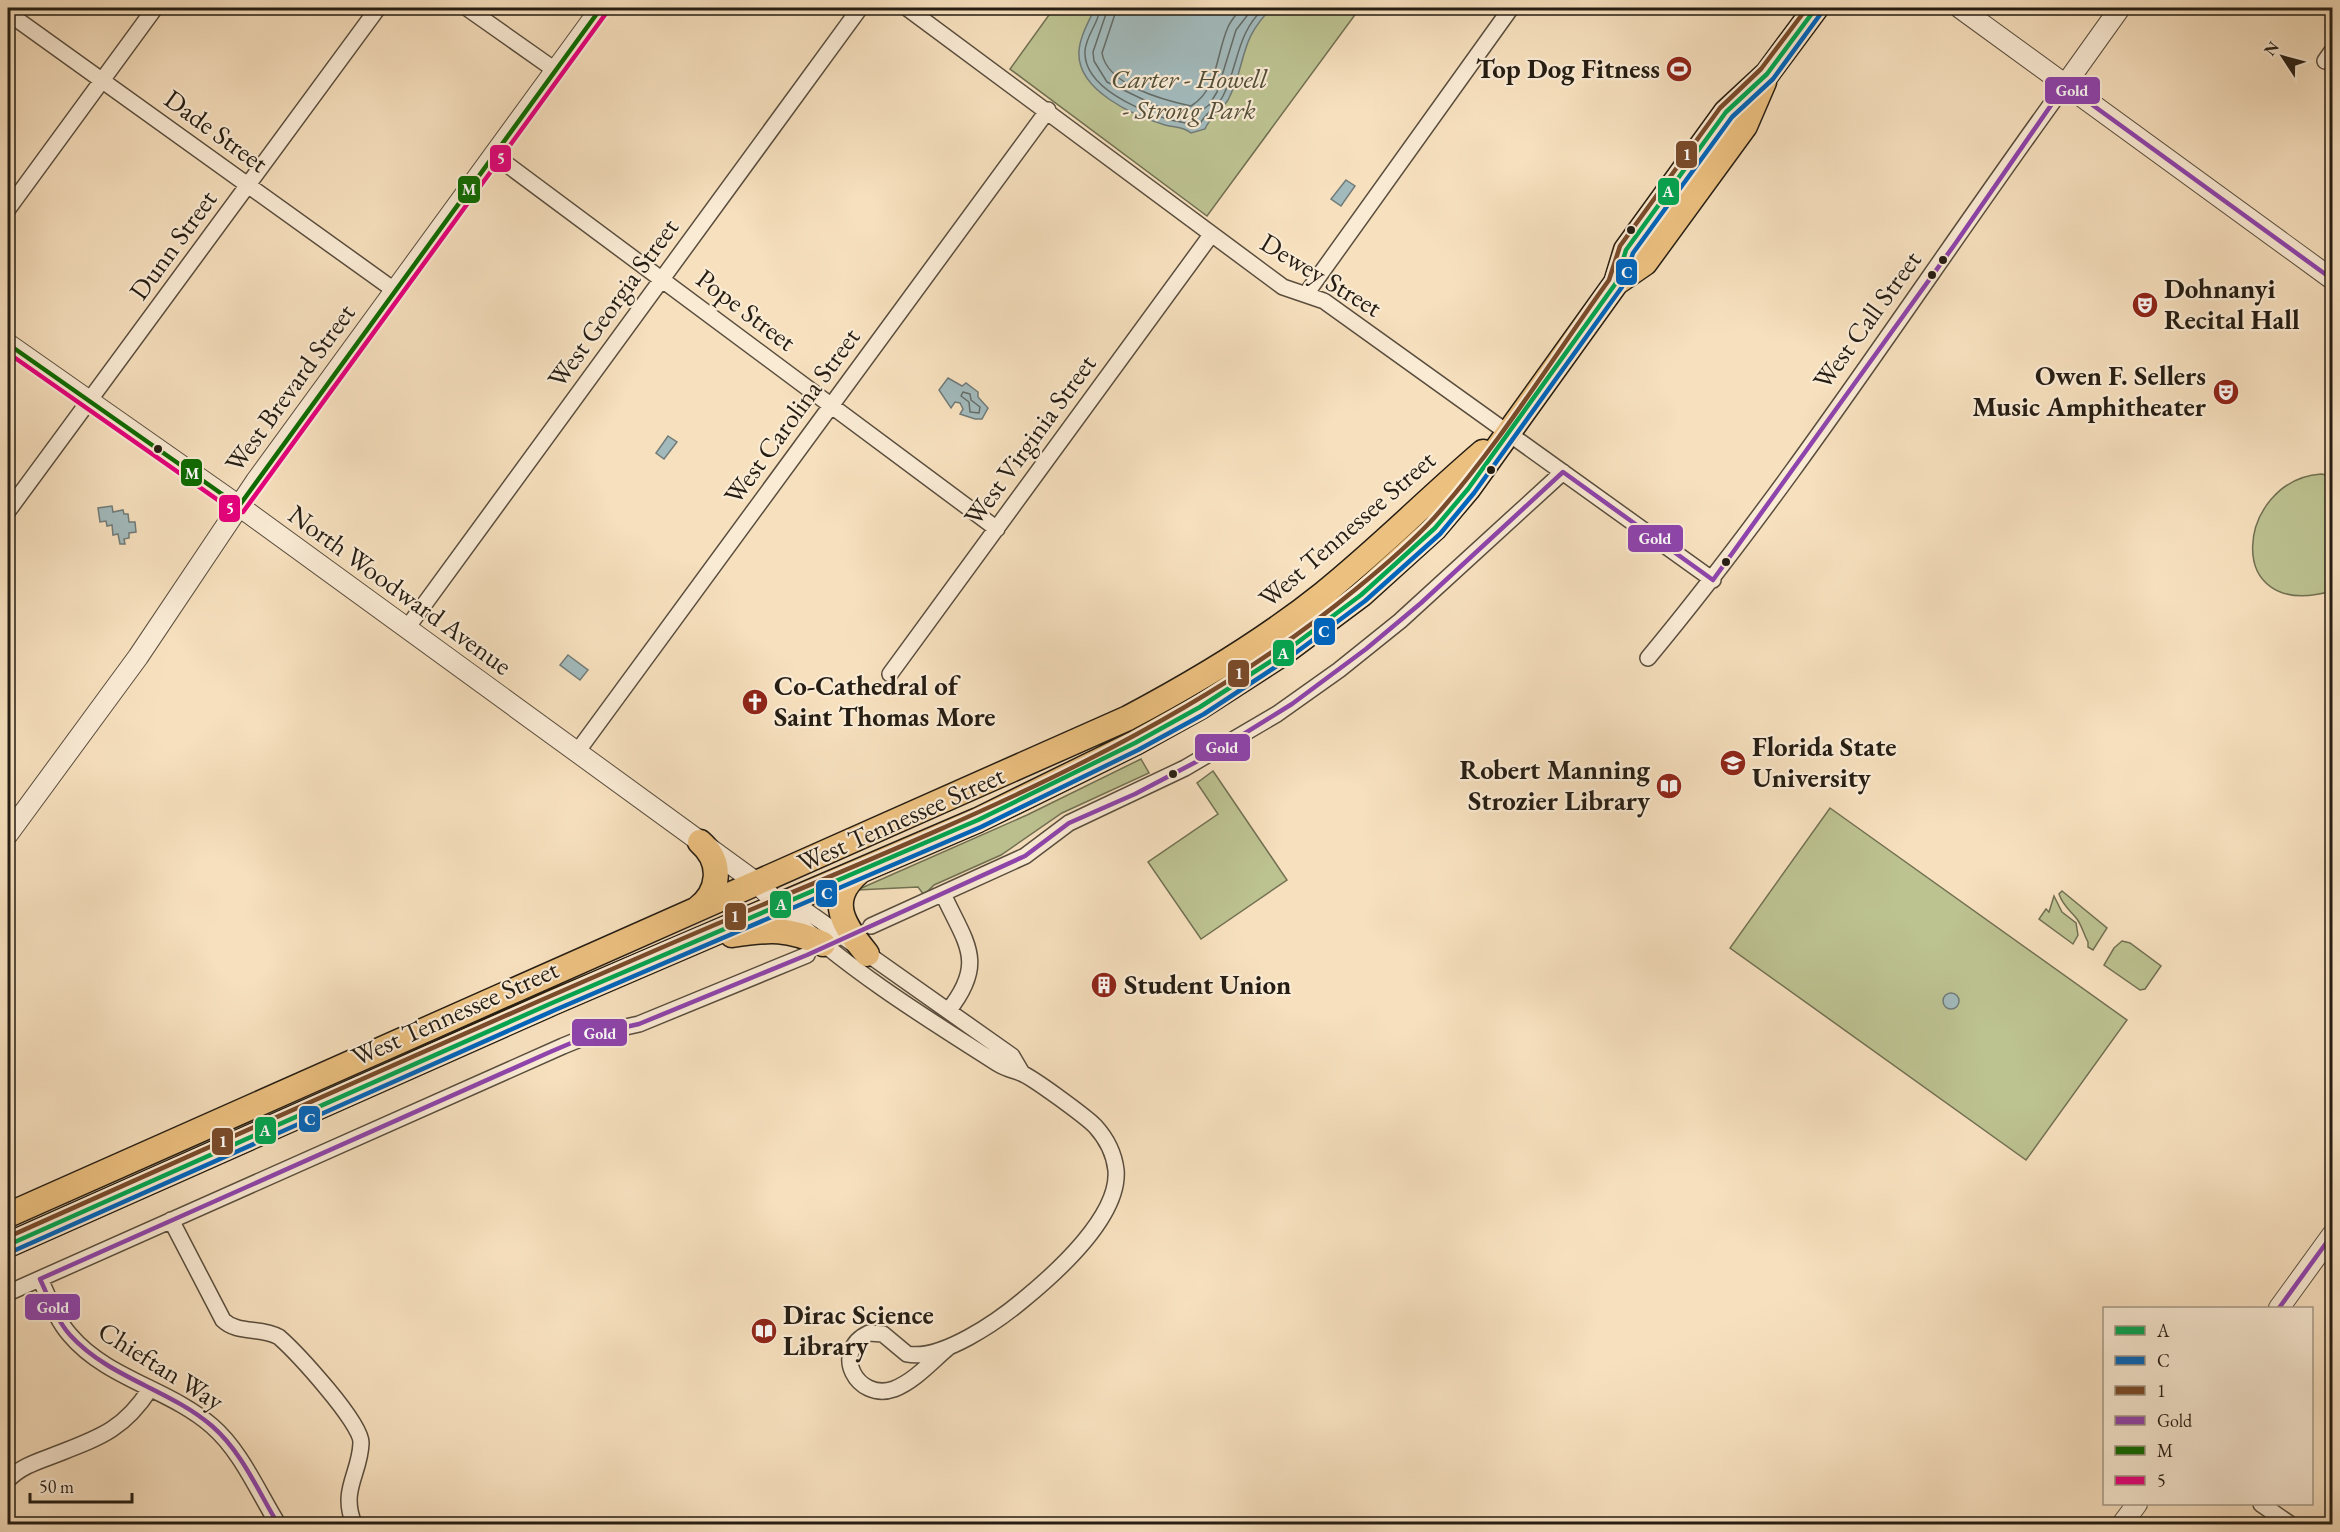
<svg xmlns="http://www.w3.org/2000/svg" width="2340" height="1532" font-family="'EB Garamond',serif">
  <rect width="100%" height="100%" fill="#f7e0be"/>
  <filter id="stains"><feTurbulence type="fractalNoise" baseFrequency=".00333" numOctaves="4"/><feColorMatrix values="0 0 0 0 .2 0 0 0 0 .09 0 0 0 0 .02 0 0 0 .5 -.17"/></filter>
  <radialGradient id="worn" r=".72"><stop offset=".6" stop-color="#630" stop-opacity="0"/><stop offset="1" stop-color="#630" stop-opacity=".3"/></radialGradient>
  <path fill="#bdc291" stroke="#717052" stroke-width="1.5" d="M 1054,8 L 1360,8 L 1207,216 L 1010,69 Z
    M 2321,474 L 2332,476 L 2332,591 C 2220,623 2236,480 2321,474 Z
    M 1141,759 L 1149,773 L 1062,813 L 1001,855 L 934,885 L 924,895 L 918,887 L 857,890 L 1027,815 Z
    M 1213,771 L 1287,880 L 1201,939 L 1148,862 L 1218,814 L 1197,783 Z
    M 1830,808 L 2127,1020 L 2026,1160 L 1730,948 Z
    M 2062,891 L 2107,928 L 2093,950 L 2088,947 L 2088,942 C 2084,935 2082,926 2077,919 C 2070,910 2063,906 2059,894 Z
    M 2054,896 L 2062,912 L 2076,923 L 2078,935 L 2073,944 L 2039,919 L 2046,909 L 2049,912 Z
    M 2122,941 L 2130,943 L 2161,966 L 2145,989 L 2140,990 L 2104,965 L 2114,948 Z"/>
  <path fill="#a2babc" stroke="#707b78" stroke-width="1.5" d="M 1095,8 L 1272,8 C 1238,40 1247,64 1228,100 C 1221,111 1209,118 1205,129 L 1191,133 C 1182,126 1176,128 1165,125 C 1134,116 1076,90 1079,51 C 1080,36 1089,21 1095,8 Z
    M 1346,180 L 1355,186 L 1341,206 L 1331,199 Z
    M 948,378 L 962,386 L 966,383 L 978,392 L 978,397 L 988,408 L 982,419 L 975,419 L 960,414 L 963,409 L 960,403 L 955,402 L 951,408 L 939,390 Z
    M 668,436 L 677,442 L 664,459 L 656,453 Z
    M 112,506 L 113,512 L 123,510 L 124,514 L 128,514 L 129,522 L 135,522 L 136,532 L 129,533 L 129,538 L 124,539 L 125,544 L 120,544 L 118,534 L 113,535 L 112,525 L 107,526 L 106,521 L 100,522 L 98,508 Z
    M 568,655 L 588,670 L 580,680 L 560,665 Z
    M1943 1001a8 8 0 1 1 16 0a8 8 0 1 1-16 0Z"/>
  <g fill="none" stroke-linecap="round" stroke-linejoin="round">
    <path stroke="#646c68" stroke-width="1.5" d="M 1100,8 C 1099,23 1086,35 1085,51 C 1083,87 1139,110 1167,119 C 1176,122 1184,121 1193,126 L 1200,124 C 1205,113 1217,108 1223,96 C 1239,64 1236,34 1264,8
      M 1108,8 L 1093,52 L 1094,61 L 1107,82 L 1169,112 L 1193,117 L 1209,105 L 1217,92 L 1236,30 L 1253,8
      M 1117,8 L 1102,53 C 1107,85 1163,100 1191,106 C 1218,90 1216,54 1228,27 C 1231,20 1237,14 1241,8
      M 963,392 L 970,394 L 971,400 L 980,407 L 979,413 L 970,412 L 969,402 L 961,396 Z"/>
    <defs>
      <path id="minor" d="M 467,8 L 555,70
        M 907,8 L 1283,287 L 1324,301 L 1713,580
        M 8,13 L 394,290
        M 2325,61 L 2332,51
        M 493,154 L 997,529
        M 8,209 L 155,8
        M 1306,294 L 1511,8
        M 8,511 L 378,8
        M 407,628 L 860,8
        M 1648,658 C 1799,476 1926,276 2065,85
        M 890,674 L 1211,235
        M 577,752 L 1048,110
        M 943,894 C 966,944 987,962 948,1011
        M 791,900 L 1012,1056 L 1022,1073
        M 779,905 C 844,967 924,1017 1000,1065 C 1007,1069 1013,1070 1021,1073 C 1032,1077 1085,1116 1095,1126 C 1106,1138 1114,1153 1116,1170 C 1120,1216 1056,1273 1023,1300 C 998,1321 941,1361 907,1354 L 883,1334 L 869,1333 C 830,1351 857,1402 894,1389 C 915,1381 933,1360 949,1347
        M 871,926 L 1025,856 L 1069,823 L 1185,768 L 1277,714 L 1339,670 L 1400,621 L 1563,472
        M 171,1220 L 223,1320 C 237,1334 261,1327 279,1337 C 296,1352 362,1423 361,1443 C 360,1474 340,1490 354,1524
        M 40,1279 C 49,1298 56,1319 70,1335 C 107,1379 170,1389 212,1426 C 241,1451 258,1492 278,1524
        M 8,1293 L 563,1046 L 590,1035 L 639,1024 L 807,955
        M 8,1480 C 20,1467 36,1462 52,1456 C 98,1438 123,1431 150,1389
        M 2261,1504 L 2290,1524"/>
      <path id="tertiary" d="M 1960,8 L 2332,279
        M 2065,85 L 2120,8
        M 8,344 L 239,506 L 757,883 L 779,905
        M 8,834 L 138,657 L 256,481 L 601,8
        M 2279,1308 L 2332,1235
        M 2122,1524 L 2137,1504"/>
      <path id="primary" d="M 1616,283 L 1645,263 L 1745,126 L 1764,82
        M 859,872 C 825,901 845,927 867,954
        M 697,909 C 720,892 723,862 700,842
        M 732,935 C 770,929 788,928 823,944
        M 8,1215 L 1128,718 C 1196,682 1263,642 1323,594 C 1379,549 1429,498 1483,452
        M 8,1245 L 552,1003 L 978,820 L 1135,743 L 1200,707 L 1282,654 L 1361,595 L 1435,528 L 1468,489 L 1616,283 L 1626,250 L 1726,112 L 1767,74 L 1816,8"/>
    </defs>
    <use href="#minor" stroke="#5a4e3e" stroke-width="18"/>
    <use href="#tertiary" stroke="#5a4e3e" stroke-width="22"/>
    <use href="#primary" stroke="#251d13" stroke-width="27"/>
    <use href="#minor" stroke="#faebd5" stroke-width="15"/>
    <use href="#tertiary" stroke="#faebd5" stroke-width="20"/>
    <use href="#primary" stroke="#ecc07f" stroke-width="24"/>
    <defs>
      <path id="bus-1" d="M 8,1245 L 552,1003 L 978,820 L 1135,743 L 1200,707 L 1282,654 L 1361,595 L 1435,528 L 1468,489 L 1616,283 L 1626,250 L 1726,112 L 1767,74 L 1816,8"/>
      <path id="bus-2" d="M 11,1252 L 555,1010 L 981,827 L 1138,750 L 1204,714 L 1286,660 L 1365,601 L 1440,534 L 1474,493 L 1622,287 L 1633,253 L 1732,117 L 1773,79 L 1822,12"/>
      <path id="bus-3" d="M 8,1237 C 237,1135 467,1031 698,932 C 923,836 1166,746 1356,589 C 1383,567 1411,543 1434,518 C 1499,445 1552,359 1609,280 L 1620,246 L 1720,108 L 1761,69 L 1807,8"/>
      <path id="bus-4" d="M 2279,1308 L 2332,1235
        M 278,1524 C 258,1491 242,1452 212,1426 C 169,1389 109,1378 70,1335 C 56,1319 49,1298 40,1279 L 550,1052 L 590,1035 L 639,1024 L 807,955 L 1025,856 L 1069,823 L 1135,794 L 1213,753 L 1292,704 L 1366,649 L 1421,603 L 1563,472 L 1713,580 L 1955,244 L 2065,85 L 2332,279"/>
      <path id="bus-5" d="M 8,344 L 239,506 L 601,8"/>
      <path id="bus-6" d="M 8,353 L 235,512 L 243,512 L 607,12"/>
    </defs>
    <use href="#bus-1" stroke="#faebd5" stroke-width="9"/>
    <use href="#bus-2" stroke="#faebd5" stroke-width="9"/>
    <use href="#bus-3" stroke="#faebd5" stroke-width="9"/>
    <use href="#bus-4" stroke="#faebd5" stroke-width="9"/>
    <use href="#bus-5" stroke="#faebd5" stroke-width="9"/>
    <use href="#bus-6" stroke="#faebd5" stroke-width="9"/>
    <use href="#bus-1" stroke="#00a651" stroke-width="4.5"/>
    <use href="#bus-2" stroke="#0065bd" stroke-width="4.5"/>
    <use href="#bus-3" stroke="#7a4b2a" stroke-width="4.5"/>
    <use href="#bus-4" stroke="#8e44ad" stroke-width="4.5"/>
    <use href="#bus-5" stroke="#0c6b00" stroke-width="4.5"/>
    <use href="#bus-6" stroke="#e5007d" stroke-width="4.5"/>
  </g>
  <defs>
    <symbol id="stadium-disc" viewBox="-11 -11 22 22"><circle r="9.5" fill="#8f2418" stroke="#faebd5"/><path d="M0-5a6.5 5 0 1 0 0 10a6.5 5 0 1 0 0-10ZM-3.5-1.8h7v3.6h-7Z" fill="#fff"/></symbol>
    <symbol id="theatre-disc" viewBox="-11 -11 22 22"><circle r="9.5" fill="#8f2418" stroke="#faebd5"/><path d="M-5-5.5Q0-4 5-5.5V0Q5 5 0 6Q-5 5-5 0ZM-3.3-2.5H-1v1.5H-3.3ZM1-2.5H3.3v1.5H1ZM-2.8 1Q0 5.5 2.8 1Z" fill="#fff"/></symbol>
    <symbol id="church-disc" viewBox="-11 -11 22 22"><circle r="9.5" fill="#8f2418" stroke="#faebd5"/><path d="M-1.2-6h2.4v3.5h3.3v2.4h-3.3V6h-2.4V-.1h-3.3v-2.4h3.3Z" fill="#fff"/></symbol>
    <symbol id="university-disc" viewBox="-11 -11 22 22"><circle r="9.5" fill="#8f2418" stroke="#faebd5"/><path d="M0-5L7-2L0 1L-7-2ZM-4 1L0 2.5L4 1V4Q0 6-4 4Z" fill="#fff"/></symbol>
    <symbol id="library-disc" viewBox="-11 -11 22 22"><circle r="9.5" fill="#8f2418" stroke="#faebd5"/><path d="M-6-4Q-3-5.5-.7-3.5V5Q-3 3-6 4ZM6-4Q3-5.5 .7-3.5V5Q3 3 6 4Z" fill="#fff"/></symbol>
    <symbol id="building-disc" viewBox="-11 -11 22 22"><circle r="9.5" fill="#8f2418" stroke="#faebd5"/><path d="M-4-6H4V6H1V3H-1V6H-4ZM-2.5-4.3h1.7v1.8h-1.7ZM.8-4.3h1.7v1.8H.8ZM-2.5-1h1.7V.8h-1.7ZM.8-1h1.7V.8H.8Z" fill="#fff"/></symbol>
  </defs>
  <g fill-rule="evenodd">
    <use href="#stadium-disc" x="1664" y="54" width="30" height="30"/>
    <use href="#theatre-disc" x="2130" y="290" width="30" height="30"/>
    <use href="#theatre-disc" x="2211" y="377" width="30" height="30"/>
    <use href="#church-disc" x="740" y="687" width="30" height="30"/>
    <use href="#university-disc" x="1718" y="748" width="30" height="30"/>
    <use href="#library-disc" x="1654" y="771" width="30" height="30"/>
    <use href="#building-disc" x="1089" y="970" width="30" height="30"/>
    <use href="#library-disc" x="749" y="1316" width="30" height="30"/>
  </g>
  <g fill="#251d13" stroke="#faebd5" stroke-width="2">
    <circle cx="1631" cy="230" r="5"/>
    <circle cx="1943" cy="260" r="5"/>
    <circle cx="1932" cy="275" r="5"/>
    <circle cx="158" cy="449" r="5"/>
    <circle cx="1491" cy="470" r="5"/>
    <circle cx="1726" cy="562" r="5"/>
    <circle cx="1173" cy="774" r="5"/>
  </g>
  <g text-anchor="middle" stroke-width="4.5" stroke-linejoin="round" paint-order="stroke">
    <g font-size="27" font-weight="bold" fill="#251d13" stroke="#faebd5" text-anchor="start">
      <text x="1660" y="78" text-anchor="end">Top Dog Fitness</text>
      <text x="2164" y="298">Dohnanyi<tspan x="2164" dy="31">Recital Hall</tspan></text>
      <text x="2206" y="385" text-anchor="end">Owen F. Sellers<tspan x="2206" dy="31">Music Amphitheater</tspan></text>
      <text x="774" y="695">Co-Cathedral of<tspan x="774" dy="31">Saint Thomas More</tspan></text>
      <text x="1752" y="756">Florida State<tspan x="1752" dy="31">University</tspan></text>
      <text x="1650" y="779" text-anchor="end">Robert Manning<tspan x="1650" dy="31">Strozier Library</tspan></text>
      <text x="1124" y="994">Student Union</text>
      <text x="783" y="1324">Dirac Science<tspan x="783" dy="31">Library</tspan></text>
    </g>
    <g font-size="27" font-style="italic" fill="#534f39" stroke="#faebd5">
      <text x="1189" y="88">Carter - Howell<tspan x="1189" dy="31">- Strong Park</tspan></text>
    </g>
    <g font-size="27" fill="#251d13" stroke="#faebd5">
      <text transform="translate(216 131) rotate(36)" y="9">Dade Street</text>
      <text transform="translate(173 245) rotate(-54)" y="9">Dunn Street</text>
      <text transform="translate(1321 275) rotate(31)" y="9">Dewey Street</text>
      <text transform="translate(613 303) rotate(-54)" y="9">West Georgia Street</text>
      <text transform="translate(746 310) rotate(37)" y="9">Pope Street</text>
      <text transform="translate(1867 320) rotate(-54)" y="9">West Call Street</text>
      <text transform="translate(290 388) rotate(-54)" y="9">West Brevard Street</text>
      <text transform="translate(792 416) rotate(-54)" y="9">West Carolina Street</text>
      <text transform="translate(1030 440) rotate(-54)" y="9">West Virginia Street</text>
      <text transform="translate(1347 529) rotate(-41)" y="9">West Tennessee Street</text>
      <text transform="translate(400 590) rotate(36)" y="9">North Woodward Avenue</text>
      <text transform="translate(901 819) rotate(-24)" y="9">West Tennessee Street</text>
      <text transform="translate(455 1013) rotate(-24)" y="9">West Tennessee Street</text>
      <text transform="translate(161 1366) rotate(32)" y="9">Chieftan Way</text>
    </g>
  </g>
  <g stroke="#faebd5" stroke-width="2">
    <rect x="2044" y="76" width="57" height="29" rx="6" fill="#8e44ad"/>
    <rect x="1675" y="140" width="23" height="29" rx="6" fill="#7a4b2a"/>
    <rect x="489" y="144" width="23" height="29" rx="6" fill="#e5007d"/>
    <rect x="457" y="175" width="24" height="29" rx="6" fill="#0c6b00"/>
    <rect x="1657" y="177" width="23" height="29" rx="6" fill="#00a651"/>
    <rect x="1615" y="258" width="23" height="28" rx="6" fill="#0065bd"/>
    <rect x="180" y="458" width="23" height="29" rx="6" fill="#0c6b00"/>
    <rect x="218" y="494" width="23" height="29" rx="6" fill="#e5007d"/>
    <rect x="1627" y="524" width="57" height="29" rx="6" fill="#8e44ad"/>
    <rect x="1313" y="617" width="23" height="29" rx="6" fill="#0065bd"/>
    <rect x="1272" y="639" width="23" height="28" rx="6" fill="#00a651"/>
    <rect x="1227" y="659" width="23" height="29" rx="6" fill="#7a4b2a"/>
    <rect x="1194" y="733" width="57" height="29" rx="6" fill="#8e44ad"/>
    <rect x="815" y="879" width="23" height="29" rx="6" fill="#0065bd"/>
    <rect x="769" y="890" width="23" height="29" rx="6" fill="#00a651"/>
    <rect x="724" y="902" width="23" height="29" rx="6" fill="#7a4b2a"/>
    <rect x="571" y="1018" width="57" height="29" rx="6" fill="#8e44ad"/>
    <rect x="298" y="1105" width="23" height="28" rx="6" fill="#0065bd"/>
    <rect x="254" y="1116" width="23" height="29" rx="6" fill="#00a651"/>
    <rect x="211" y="1127" width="23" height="29" rx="6" fill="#7a4b2a"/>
    <rect x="24" y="1293" width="57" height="28" rx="6" fill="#8e44ad"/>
  </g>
  <g font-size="16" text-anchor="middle" font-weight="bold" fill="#fff">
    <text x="2072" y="96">Gold</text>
    <text x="1687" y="160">1</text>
    <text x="501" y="164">5</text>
    <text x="469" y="195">M</text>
    <text x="1668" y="197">A</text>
    <text x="1627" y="278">C</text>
    <text x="192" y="479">M</text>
    <text x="230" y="514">5</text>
    <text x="1655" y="544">Gold</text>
    <text x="1324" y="637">C</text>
    <text x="1283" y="659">A</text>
    <text x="1239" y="679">1</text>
    <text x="1222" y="753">Gold</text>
    <text x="827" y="899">C</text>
    <text x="781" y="910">A</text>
    <text x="735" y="922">1</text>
    <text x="600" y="1039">Gold</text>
    <text x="310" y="1125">C</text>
    <text x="265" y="1136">A</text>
    <text x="223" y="1147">1</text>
    <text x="53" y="1313">Gold</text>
  </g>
  <rect width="2340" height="1532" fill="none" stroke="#f7e0be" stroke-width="30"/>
  <rect x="9" y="9" width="2322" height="1514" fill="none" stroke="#251d13" stroke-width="3"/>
  <rect x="15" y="15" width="2310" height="1502" fill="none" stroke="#251d13" stroke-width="1.5"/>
  <rect x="2103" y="1307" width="210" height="198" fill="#faebd5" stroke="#a59987" stroke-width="1.5"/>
  <rect x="2115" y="1326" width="30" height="9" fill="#00a651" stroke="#a59987" stroke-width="1.5"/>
  <text x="2157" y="1337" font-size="18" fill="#251d13">A</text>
  <rect x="2115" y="1356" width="30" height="9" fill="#0065bd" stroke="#a59987" stroke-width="1.5"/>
  <text x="2157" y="1367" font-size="18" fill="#251d13">C</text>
  <rect x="2115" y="1386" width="30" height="9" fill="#7a4b2a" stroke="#a59987" stroke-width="1.5"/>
  <text x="2157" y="1397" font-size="18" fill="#251d13">1</text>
  <rect x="2115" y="1416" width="30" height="9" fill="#8e44ad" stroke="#a59987" stroke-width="1.5"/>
  <text x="2157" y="1427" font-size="18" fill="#251d13">Gold</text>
  <rect x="2115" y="1446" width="30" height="9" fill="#0c6b00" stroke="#a59987" stroke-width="1.5"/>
  <text x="2157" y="1457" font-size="18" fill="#251d13">M</text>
  <rect x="2115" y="1476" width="30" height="9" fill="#e5007d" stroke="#a59987" stroke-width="1.5"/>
  <text x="2157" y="1487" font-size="18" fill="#251d13">5</text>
  <g transform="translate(2283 57) rotate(306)" stroke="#faebd5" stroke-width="4.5" paint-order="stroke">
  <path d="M0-4.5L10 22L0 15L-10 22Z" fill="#251d13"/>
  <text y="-9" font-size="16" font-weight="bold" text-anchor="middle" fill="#251d13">N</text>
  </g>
  <path d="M30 1493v9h102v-9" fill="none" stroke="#251d13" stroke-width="3"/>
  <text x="39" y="1493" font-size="18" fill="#251d13" stroke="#faebd5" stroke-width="4.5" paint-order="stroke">50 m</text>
  <rect width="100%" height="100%" filter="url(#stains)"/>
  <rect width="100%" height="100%" fill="url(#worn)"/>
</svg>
